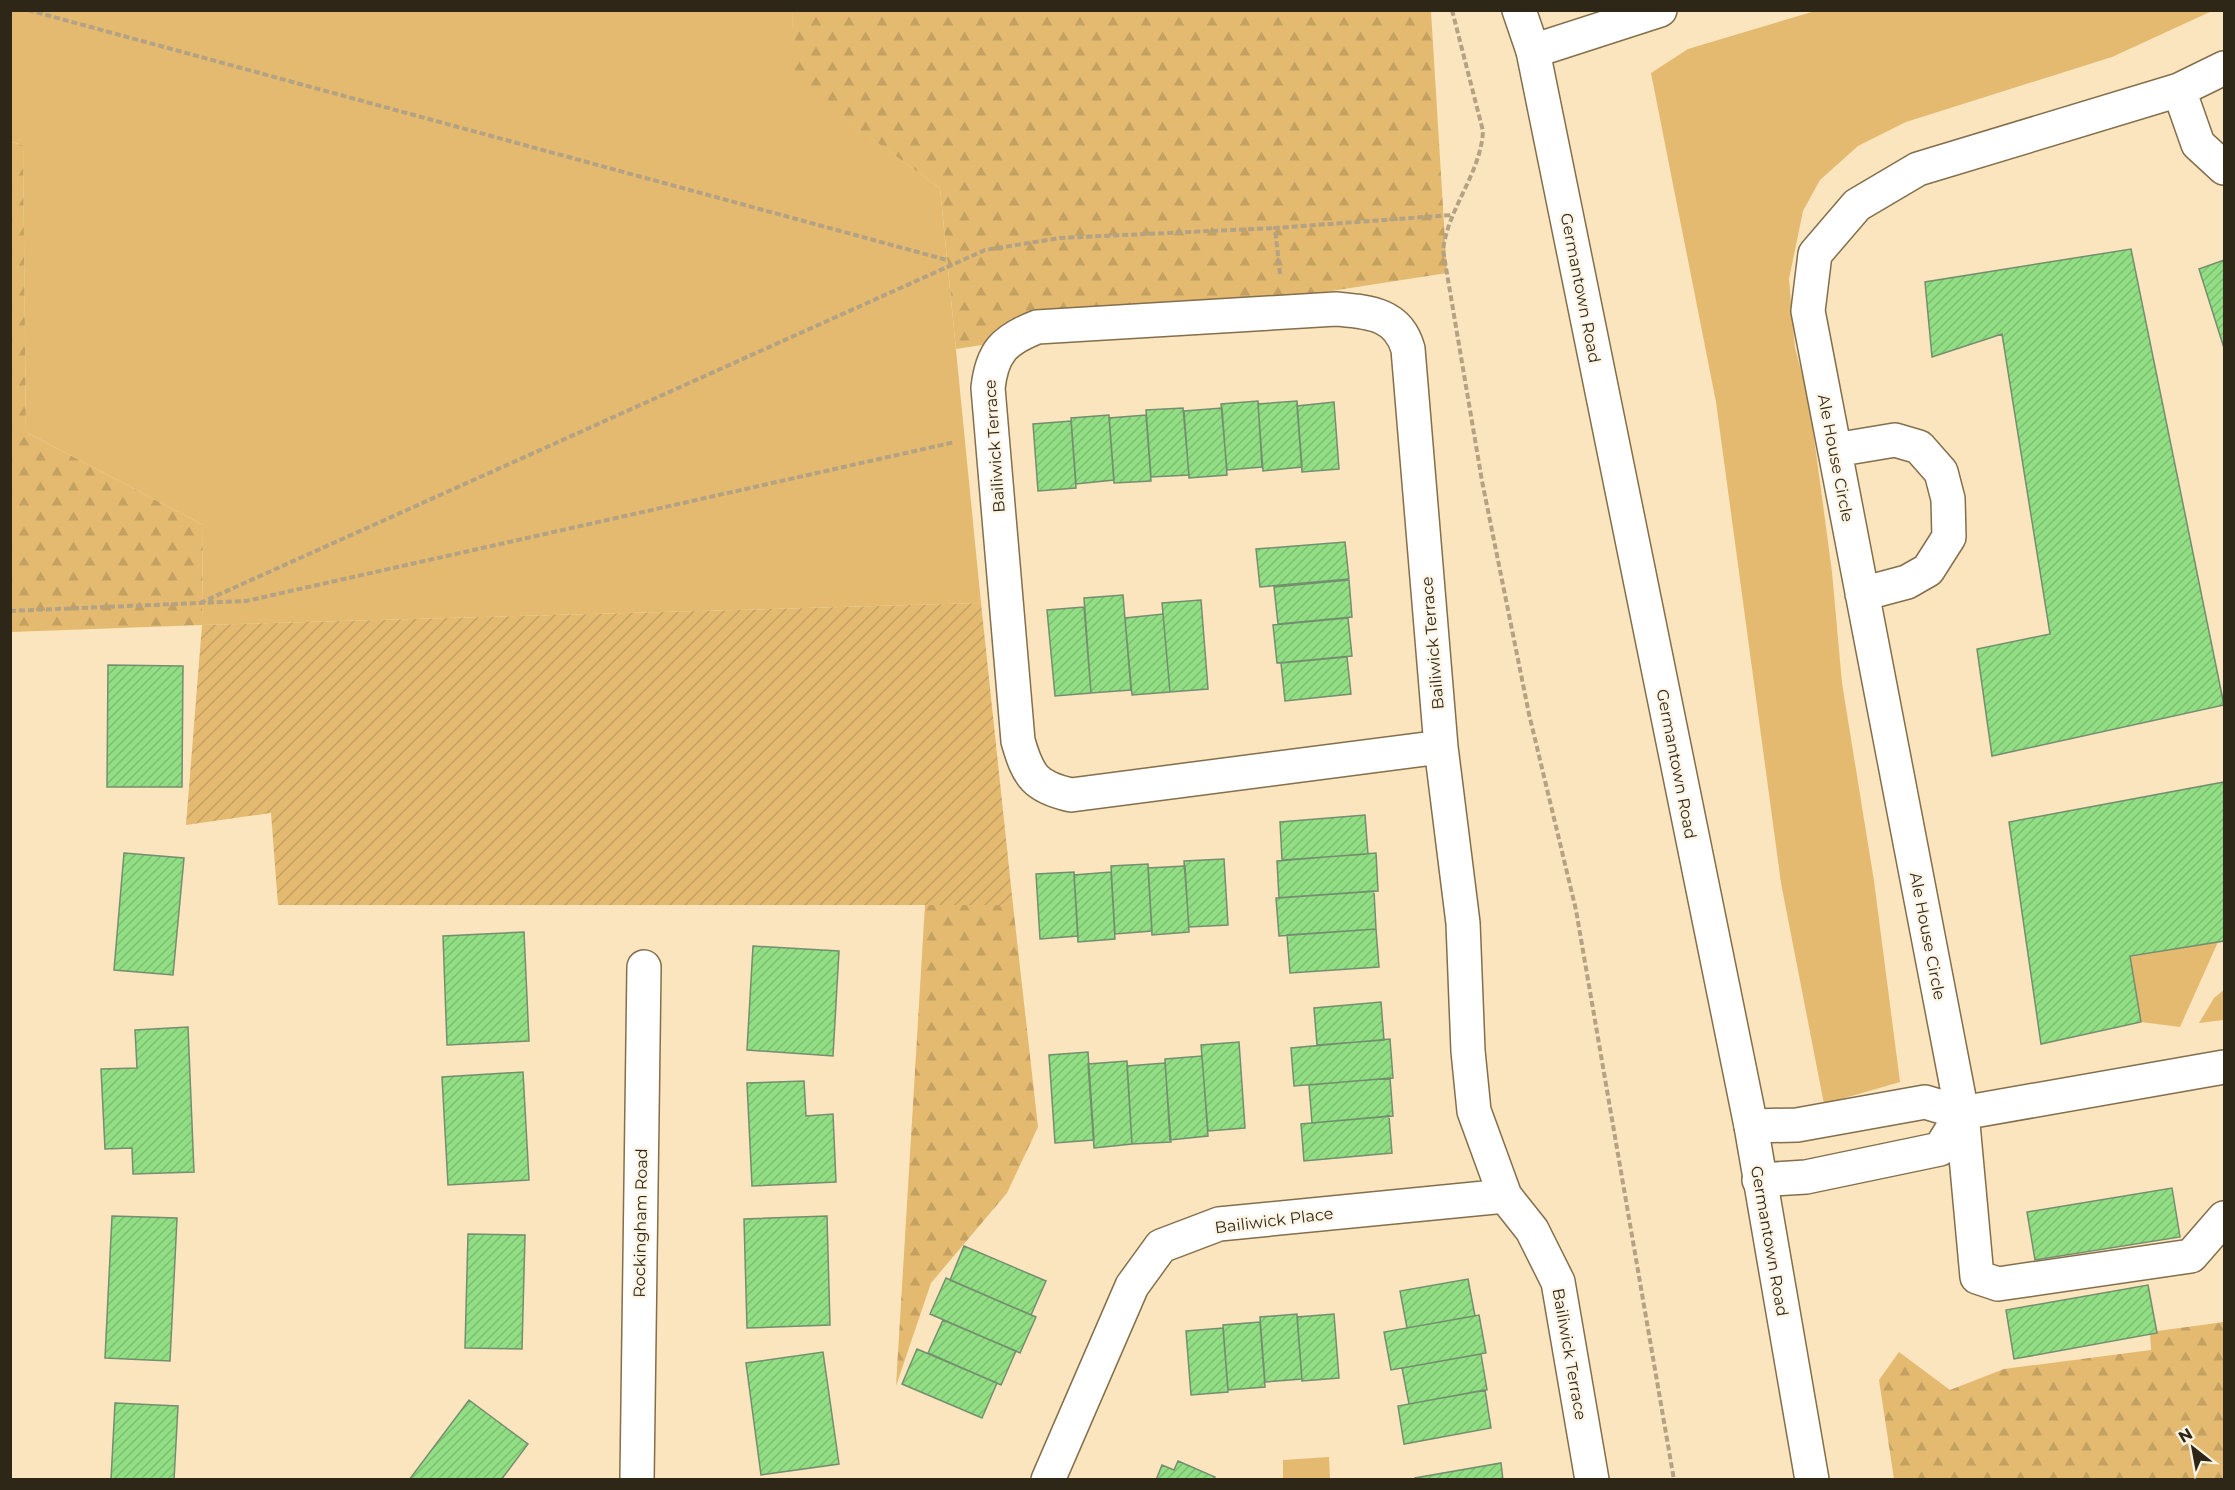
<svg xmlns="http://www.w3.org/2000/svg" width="2235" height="1490" font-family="Montserrat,sans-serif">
  <defs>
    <pattern id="forest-firs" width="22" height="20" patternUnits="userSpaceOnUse" patternTransform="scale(1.5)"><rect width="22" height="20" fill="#e4ba71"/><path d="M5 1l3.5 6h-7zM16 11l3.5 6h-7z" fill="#c4a061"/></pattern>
    <pattern id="garden-furrows" width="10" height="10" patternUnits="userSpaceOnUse" patternTransform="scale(1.5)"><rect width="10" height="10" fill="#e4ba71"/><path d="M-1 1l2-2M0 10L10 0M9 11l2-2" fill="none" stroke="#c4a061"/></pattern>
    <pattern id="building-hatch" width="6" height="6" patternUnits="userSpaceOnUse" patternTransform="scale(1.5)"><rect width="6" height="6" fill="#91de84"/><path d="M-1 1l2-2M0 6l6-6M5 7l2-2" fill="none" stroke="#7dbe71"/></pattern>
  </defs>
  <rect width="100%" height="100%" fill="#fbe5be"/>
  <path fill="#e4ba71" d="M 10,11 L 792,11 L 796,83 L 940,188 L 981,603 L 202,625 L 203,525 L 26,432 L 23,145 L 11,142 Z
    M 1815,11 L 2212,11 L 2112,57 L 1906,122 L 1858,146 L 1820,180 L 1803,211 L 1789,279 L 1795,348 L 1809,400 L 1832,572 L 1842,683 L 1874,881 L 1900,1082 L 1824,1104 L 1781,883 L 1716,402 L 1651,73 L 1688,49 Z
    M 2218,942 L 2180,1027 L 2141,1022 L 2130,956 Z
    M 2224,990 L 2224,1020 L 2199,1023 L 2214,998 Z
    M 1329,1457 L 1330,1479 L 1283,1479 L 1283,1460 Z"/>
  <path fill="url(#forest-firs)" d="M 792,11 L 1431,11 L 1447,273 L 956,349 L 940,188 L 795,83 Z
    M 10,142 L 23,145 L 26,432 L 203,525 L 202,625 L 11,632 Z
    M 925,905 L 1013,905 L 1038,1127 L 1007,1193 L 931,1283 L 896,1386 Z
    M 2224,1322 L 2224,1479 L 1894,1479 L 1879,1380 L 1899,1352 L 1950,1390 L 2004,1369 L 2151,1350 L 2150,1332 Z"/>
  <path fill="url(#garden-furrows)" d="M 981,603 L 1013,905 L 278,905 L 271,813 L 186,825 L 202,625 Z"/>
  <path fill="url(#building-hatch)" stroke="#748e6f" stroke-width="1.5" d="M 2131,249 L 2224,705 L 1992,756 L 1977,649 L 2050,634 L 2002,334 L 1932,357 L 1925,282 Z
    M 2224,260 L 2224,348 L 2199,269 Z
    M 1258,401 L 1262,467 L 1227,470 L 1221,404 Z
    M 1297,401 L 1302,467 L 1263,471 L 1258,404 Z
    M 1334,402 L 1339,469 L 1302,472 L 1297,406 Z
    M 1183,408 L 1189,475 L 1151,477 L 1146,410 Z
    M 1222,408 L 1227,475 L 1189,478 L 1184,411 Z
    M 1109,415 L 1114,480 L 1076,484 L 1071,418 Z
    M 1146,415 L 1151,481 L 1114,483 L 1109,418 Z
    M 1071,421 L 1076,488 L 1038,491 L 1033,424 Z
    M 1345,542 L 1349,579 L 1260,587 L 1256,549 Z
    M 1349,580 L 1352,617 L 1278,624 L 1274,587 Z
    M 1123,595 L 1131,690 L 1091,693 L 1084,598 Z
    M 1201,600 L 1208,689 L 1170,692 L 1162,603 Z
    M 1084,607 L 1091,693 L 1055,696 L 1047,610 Z
    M 1163,614 L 1170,692 L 1132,695 L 1125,618 Z
    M 1348,618 L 1352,656 L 1277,663 L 1273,625 Z
    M 1347,657 L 1351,694 L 1285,701 L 1281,663 Z
    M 108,665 L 183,666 L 182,787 L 107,787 Z
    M 2224,782 L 2224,941 L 2130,956 L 2141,1022 L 2041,1044 L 2009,822 Z
    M 1365,815 L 1368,854 L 1282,860 L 1280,822 Z
    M 124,853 L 184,858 L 173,975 L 114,970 Z
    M 1376,853 L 1378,891 L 1279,898 L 1277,861 Z
    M 1224,859 L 1228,925 L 1189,927 L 1184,861 Z
    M 1148,864 L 1152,931 L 1115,934 L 1111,866 Z
    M 1185,866 L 1189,932 L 1152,935 L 1148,868 Z
    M 1074,872 L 1078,936 L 1040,939 L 1036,874 Z
    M 1111,872 L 1115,939 L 1078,942 L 1074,875 Z
    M 1374,891 L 1376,929 L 1279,936 L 1276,898 Z
    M 1376,929 L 1379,967 L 1290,973 L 1287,935 Z
    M 524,932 L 529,1041 L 447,1045 L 443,936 Z
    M 753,946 L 839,951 L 833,1056 L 747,1050 Z
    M 1381,1002 L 1384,1040 L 1317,1045 L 1314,1008 Z
    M 188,1027 L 194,1172 L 133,1174 L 132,1148 L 105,1149 L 101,1069 L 137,1068 L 135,1030 Z
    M 1390,1039 L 1393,1078 L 1294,1086 L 1291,1048 Z
    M 1239,1042 L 1245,1128 L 1208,1131 L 1201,1045 Z
    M 1088,1052 L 1094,1140 L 1055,1143 L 1049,1055 Z
    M 1202,1056 L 1208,1136 L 1170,1140 L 1165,1059 Z
    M 1127,1061 L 1132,1144 L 1094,1148 L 1088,1064 Z
    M 1165,1063 L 1171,1142 L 1132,1144 L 1127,1066 Z
    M 523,1072 L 529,1180 L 448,1185 L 442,1077 Z
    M 1390,1078 L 1393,1116 L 1312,1123 L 1309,1085 Z
    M 804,1081 L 806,1116 L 833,1114 L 836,1182 L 752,1186 L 747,1083 Z
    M 1389,1116 L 1392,1153 L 1304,1161 L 1301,1124 Z
    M 2172,1188 L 2180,1237 L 2035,1260 L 2027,1212 Z
    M 112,1216 L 177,1218 L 170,1361 L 105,1358 Z
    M 827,1216 L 830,1325 L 747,1328 L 744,1219 Z
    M 468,1234 L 525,1235 L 522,1349 L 465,1348 Z
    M 964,1246 L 1046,1281 L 1031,1315 L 950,1280 Z
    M 946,1278 L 1036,1317 L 1020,1353 L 930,1314 Z
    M 1468,1279 L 1475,1316 L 1407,1328 L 1400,1291 Z
    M 2148,1285 L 2157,1333 L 2014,1359 L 2006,1310 Z
    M 1297,1314 L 1302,1379 L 1265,1382 L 1260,1317 Z
    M 1334,1314 L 1339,1378 L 1302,1381 L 1297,1317 Z
    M 1479,1315 L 1486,1353 L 1391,1370 L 1384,1332 Z
    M 943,1320 L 1016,1351 L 1001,1385 L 928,1353 Z
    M 1260,1322 L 1265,1387 L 1228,1390 L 1223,1325 Z
    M 1223,1328 L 1228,1392 L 1191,1395 L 1186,1331 Z
    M 917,1349 L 997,1383 L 982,1418 L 902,1384 Z
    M 823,1352 L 839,1464 L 761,1475 L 746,1363 Z
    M 1481,1354 L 1487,1390 L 1409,1404 L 1402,1368 Z
    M 1485,1390 L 1491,1428 L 1404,1444 L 1398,1406 Z
    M 469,1400 L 528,1444 L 501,1480 L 409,1480 Z
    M 115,1403 L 178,1406 L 174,1480 L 111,1480 Z
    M 1178,1461 L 1215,1477 L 1213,1480 L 1156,1480 L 1162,1465 L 1174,1470 Z
    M 1501,1463 L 1503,1480 L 1415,1480 L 1415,1478 Z"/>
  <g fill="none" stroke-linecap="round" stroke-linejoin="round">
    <defs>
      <path id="minor" d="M 1533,51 L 1660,10
        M 2224,68 L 2179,90 L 1918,169 L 1857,205 L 1815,254 L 1808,311 L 1962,1113 L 2224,1067
        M 2179,90 L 2198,144 L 2224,168
        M 1835,450 L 1895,440 L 1919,447 L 1941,472 L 1948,499 L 1949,537 L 1928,570 L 1907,582 L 1862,594
        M 1441,747 L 1071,795 C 1035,787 1028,776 1018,741 L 988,388 C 992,352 1004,340 1037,327 L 1336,309 C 1368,312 1398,313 1408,349 L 1441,747 L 1463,923 L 1468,1051 L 1474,1111 L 1505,1196 L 1532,1230 L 1558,1282 L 1592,1480
        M 1962,1113 L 1977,1277 L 1998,1284 L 2191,1256 L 2224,1218
        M 1751,1126 L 1797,1125 L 1925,1102 L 1962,1113
        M 1759,1180 L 1806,1177 L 1940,1149 L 1962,1113
        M 637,1480 L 644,967
        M 1048,1480 L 1132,1286 L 1161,1246 L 1219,1224 L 1505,1196"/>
      <path id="major" d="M 1519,10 L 1533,51 L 1751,1126 L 1812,1480"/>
    </defs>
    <use href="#minor" stroke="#836f4c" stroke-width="36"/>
    <use href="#major" stroke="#836f4c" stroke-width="36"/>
    <path stroke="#b3a283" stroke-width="4" stroke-dasharray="6 3" stroke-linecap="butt" d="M 28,10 L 947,260
      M 1452,10 L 1483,131 C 1481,173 1448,208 1443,250 L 1482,481 L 1529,714 L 1576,910 L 1674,1480
      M 1280,274 L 1275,228 L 1452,215
      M 200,603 L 985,250 L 1060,238 L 1275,228
      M 10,611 L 246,601 L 955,442"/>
    <use href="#minor" stroke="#fff" stroke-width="33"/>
    <use href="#major" stroke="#fff" stroke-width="33"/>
  </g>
  <g text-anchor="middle" stroke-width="4.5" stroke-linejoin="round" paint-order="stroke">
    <g font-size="16" fill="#2e2617" stroke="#fdf4e4">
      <text transform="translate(1581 288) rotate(79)" y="6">Germantown Road</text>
      <text transform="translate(994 446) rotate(-94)" y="6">Bailiwick Terrace</text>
      <text transform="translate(1836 458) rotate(79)" y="6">Ale House Circle</text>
      <text transform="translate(1432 643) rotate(-95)" y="6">Bailiwick Terrace</text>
      <text transform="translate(1677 764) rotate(79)" y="6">Germantown Road</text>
      <text transform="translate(1928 936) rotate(79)" y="6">Ale House Circle</text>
      <text transform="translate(1274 1220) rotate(-7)" y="6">Bailiwick Place</text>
      <text transform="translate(640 1223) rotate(-89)" y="6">Rockingham Road</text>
      <text transform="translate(1770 1241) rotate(80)" y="6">Germantown Road</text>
      <text transform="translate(1570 1354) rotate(80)" y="6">Bailiwick Terrace</text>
    </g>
  </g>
  <rect width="2235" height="1490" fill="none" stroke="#2e2617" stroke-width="24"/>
  <g transform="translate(2193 1448) rotate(329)" stroke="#fdf4e4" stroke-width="4.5" paint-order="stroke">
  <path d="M0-4.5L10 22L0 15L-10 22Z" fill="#2e2617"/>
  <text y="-9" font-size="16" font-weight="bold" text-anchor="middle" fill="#2e2617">N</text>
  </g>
</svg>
